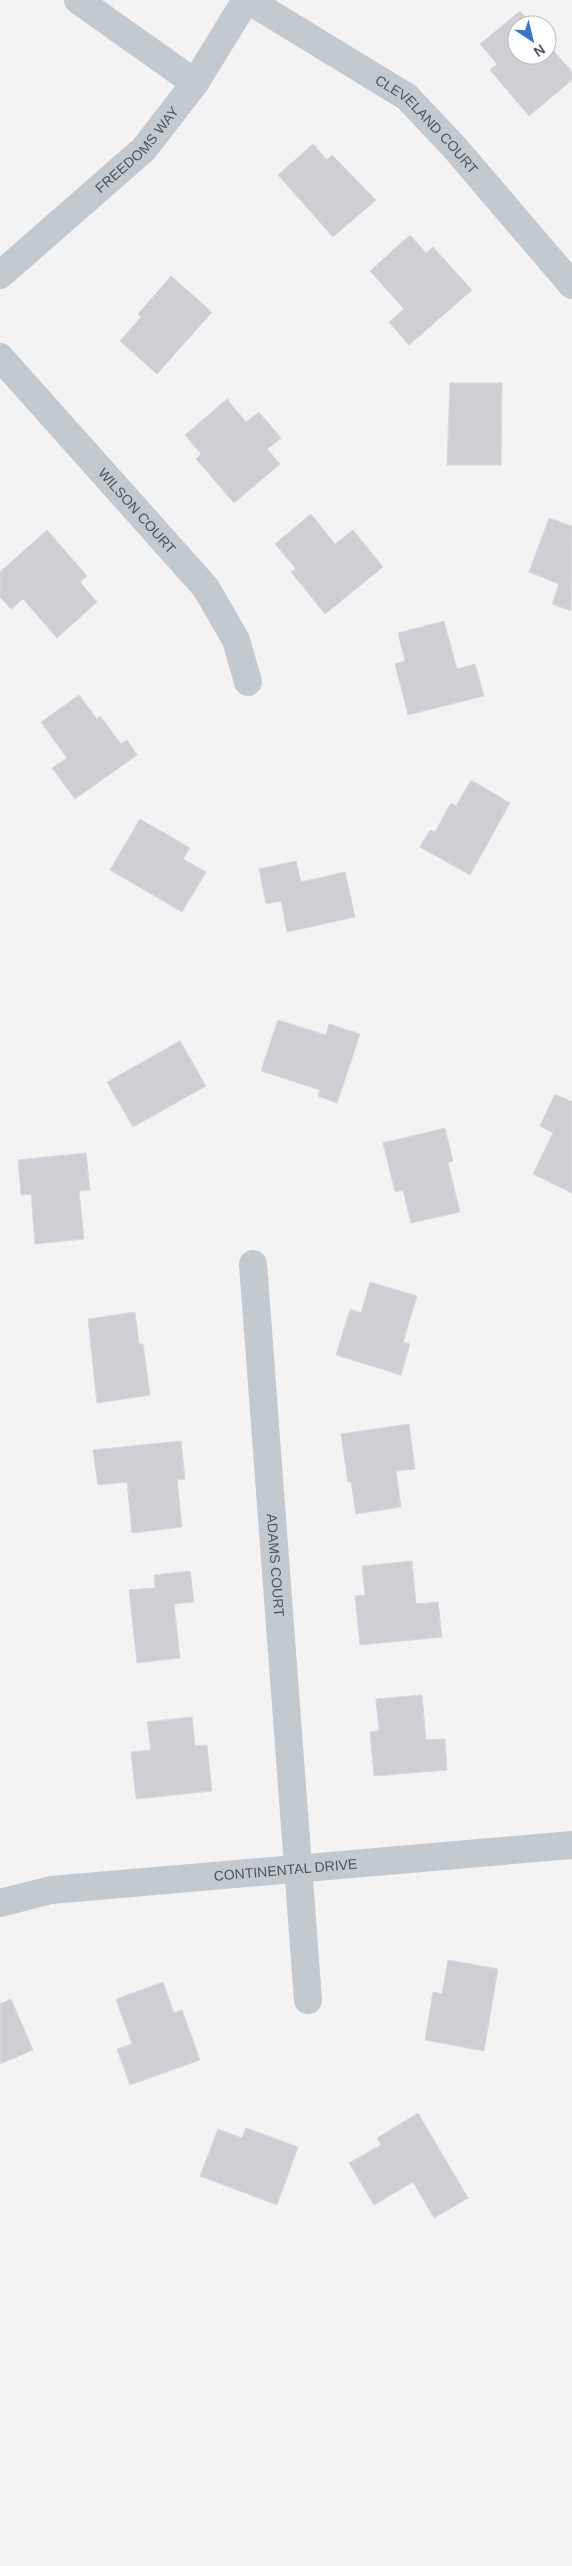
<svg xmlns="http://www.w3.org/2000/svg" width="572" height="2566" font-family="Helvetica,sans-serif">
  <rect width="100%" height="100%" fill="#f4f3f3"/>
  <path fill="#cdcfd4" stroke="#d7d9dc" d="M 520,11 L 532,25 L 517,25 L 517,55 L 547,55 L 547,43 L 572,72 L 572,80 L 529,116 L 490,70 L 497,64 L 480,44 Z
    M 313,144 L 327,160 L 332,155 L 376,200 L 333,237 L 278,175 Z
    M 410,235 L 426,253 L 433,247 L 472,290 L 409,345 L 389,322 L 404,309 L 370,271 Z
    M 171,276 L 212,312 L 157,374 L 120,341 L 141,317 L 138,314 Z
    M 450,383 L 502,383 L 501,465 L 447,465 Z
    M 227,399 L 246,422 L 259,412 L 281,438 L 267,449 L 280,464 L 234,503 L 196,459 L 201,454 L 185,435 Z
    M 311,514 L 335,544 L 353,530 L 383,567 L 325,614 L 291,572 L 296,569 L 275,544 Z
    M 549,518 L 572,526 L 571,611 L 552,604 L 559,584 L 529,572 Z
    M 47,530 L 87,576 L 80,582 L 97,602 L 57,638 L 23,599 L 11,609 L 0,597 L 0,572 Z
    M 444,621 L 457,669 L 475,664 L 484,696 L 408,715 L 395,664 L 405,661 L 398,633 Z
    M 79,695 L 97,719 L 100,716 L 121,744 L 127,740 L 137,755 L 75,799 L 52,768 L 67,758 L 41,722 Z
    M 471,780 L 510,803 L 470,875 L 420,847 L 430,830 L 435,832 L 451,803 L 456,806 Z
    M 140,819 L 190,848 L 183,859 L 206,872 L 182,912 L 110,870 Z
    M 296,861 L 301,882 L 345,872 L 355,917 L 287,932 L 281,901 L 266,904 L 259,869 Z
    M 278,1020 L 326,1035 L 329,1024 L 360,1034 L 337,1103 L 318,1096 L 320,1090 L 261,1071 Z
    M 180,1041 L 206,1086 L 133,1127 L 107,1082 Z
    M 555,1094 L 572,1102 L 572,1193 L 533,1174 L 553,1133 L 540,1126 Z
    M 445,1128 L 453,1161 L 448,1163 L 460,1212 L 411,1223 L 403,1190 L 395,1192 L 383,1143 Z
    M 86,1153 L 90,1190 L 79,1191 L 84,1239 L 35,1244 L 31,1194 L 21,1195 L 18,1160 Z
    M 370,1282 L 417,1296 L 403,1342 L 410,1344 L 401,1375 L 336,1355 L 350,1309 L 361,1313 Z
    M 135,1312 L 139,1344 L 143,1344 L 150,1395 L 97,1403 L 88,1319 Z
    M 409,1424 L 415,1469 L 396,1471 L 401,1507 L 356,1514 L 351,1482 L 348,1482 L 341,1434 Z
    M 181,1441 L 185,1479 L 177,1480 L 182,1527 L 132,1533 L 127,1482 L 98,1485 L 93,1450 Z
    M 412,1561 L 416,1604 L 438,1602 L 442,1637 L 360,1645 L 355,1596 L 365,1595 L 362,1566 Z
    M 190,1571 L 194,1602 L 174,1604 L 180,1658 L 137,1663 L 129,1590 L 155,1588 L 154,1575 Z
    M 422,1695 L 426,1740 L 445,1739 L 447,1770 L 374,1776 L 370,1732 L 379,1731 L 376,1699 Z
    M 192,1717 L 195,1746 L 207,1745 L 212,1791 L 136,1799 L 131,1752 L 151,1750 L 147,1722 Z
    M 448,1960 L 498,1969 L 484,2051 L 425,2040 L 433,1992 L 442,1994 Z
    M 163,1982 L 174,2013 L 182,2010 L 200,2060 L 130,2085 L 117,2049 L 132,2044 L 116,1999 Z
    M 11,1999 L 33,2050 L 0,2064 L 0,2004 Z
    M 418,2113 L 468,2198 L 434,2218 L 413,2182 L 374,2205 L 349,2163 L 381,2145 L 377,2138 Z
    M 246,2128 L 298,2147 L 277,2205 L 200,2176 L 218,2129 L 242,2138 Z"/>
  <g fill="none" stroke-linecap="round" stroke-linejoin="round">
    <g stroke="#c2c9cf" stroke-width="28">
      <path d="M 78,0 L 195,83"/>
      <path id="s1" d="M 248,0 L 407,97 L 455,148 L 572,285"/>
      <path id="s2" d="M 0,275 L 144,149 L 195,83 L 246,0"/>
      <path id="s3" d="M 0,357 L 206,588 L 236,640 L 248,682"/>
      <path id="s4" d="M 253,1264 L 308,2000"/>
      <path id="s5" d="M 0,1903 L 51,1890 L 572,1845"/>
    </g>
  </g>
  <g text-anchor="middle" stroke-width="4.5" stroke-linejoin="round" paint-order="stroke">
    <g font-size="14" fill="#4c555d" stroke="#fff">
      <text dy="5" stroke="none"><textPath href="#s1" startOffset="219">CLEVELAND COURT</textPath></text>
      <text dy="5" stroke="none"><textPath href="#s2" startOffset="186">FREEDOMS WAY</textPath></text>
      <text dy="5" stroke="none"><textPath href="#s3" startOffset="206">WILSON COURT</textPath></text>
      <text dy="5" stroke="none"><textPath href="#s4" startOffset="302">ADAMS COURT</textPath></text>
      <text dy="5" stroke="none"><textPath href="#s5" startOffset="288">CONTINENTAL DRIVE</textPath></text>
    </g>
  </g>
  <g transform="translate(532 40) rotate(145)"><circle r="24" fill="#ffffff" stroke="#b7bbbe"/>
  <path d="M0-4L9 19L0 12L-9 19Z" fill="#3278ce"/>
  <text y="-8" font-size="14" font-weight="bold" text-anchor="middle" fill="#4c555d">N</text>
  </g>
</svg>
